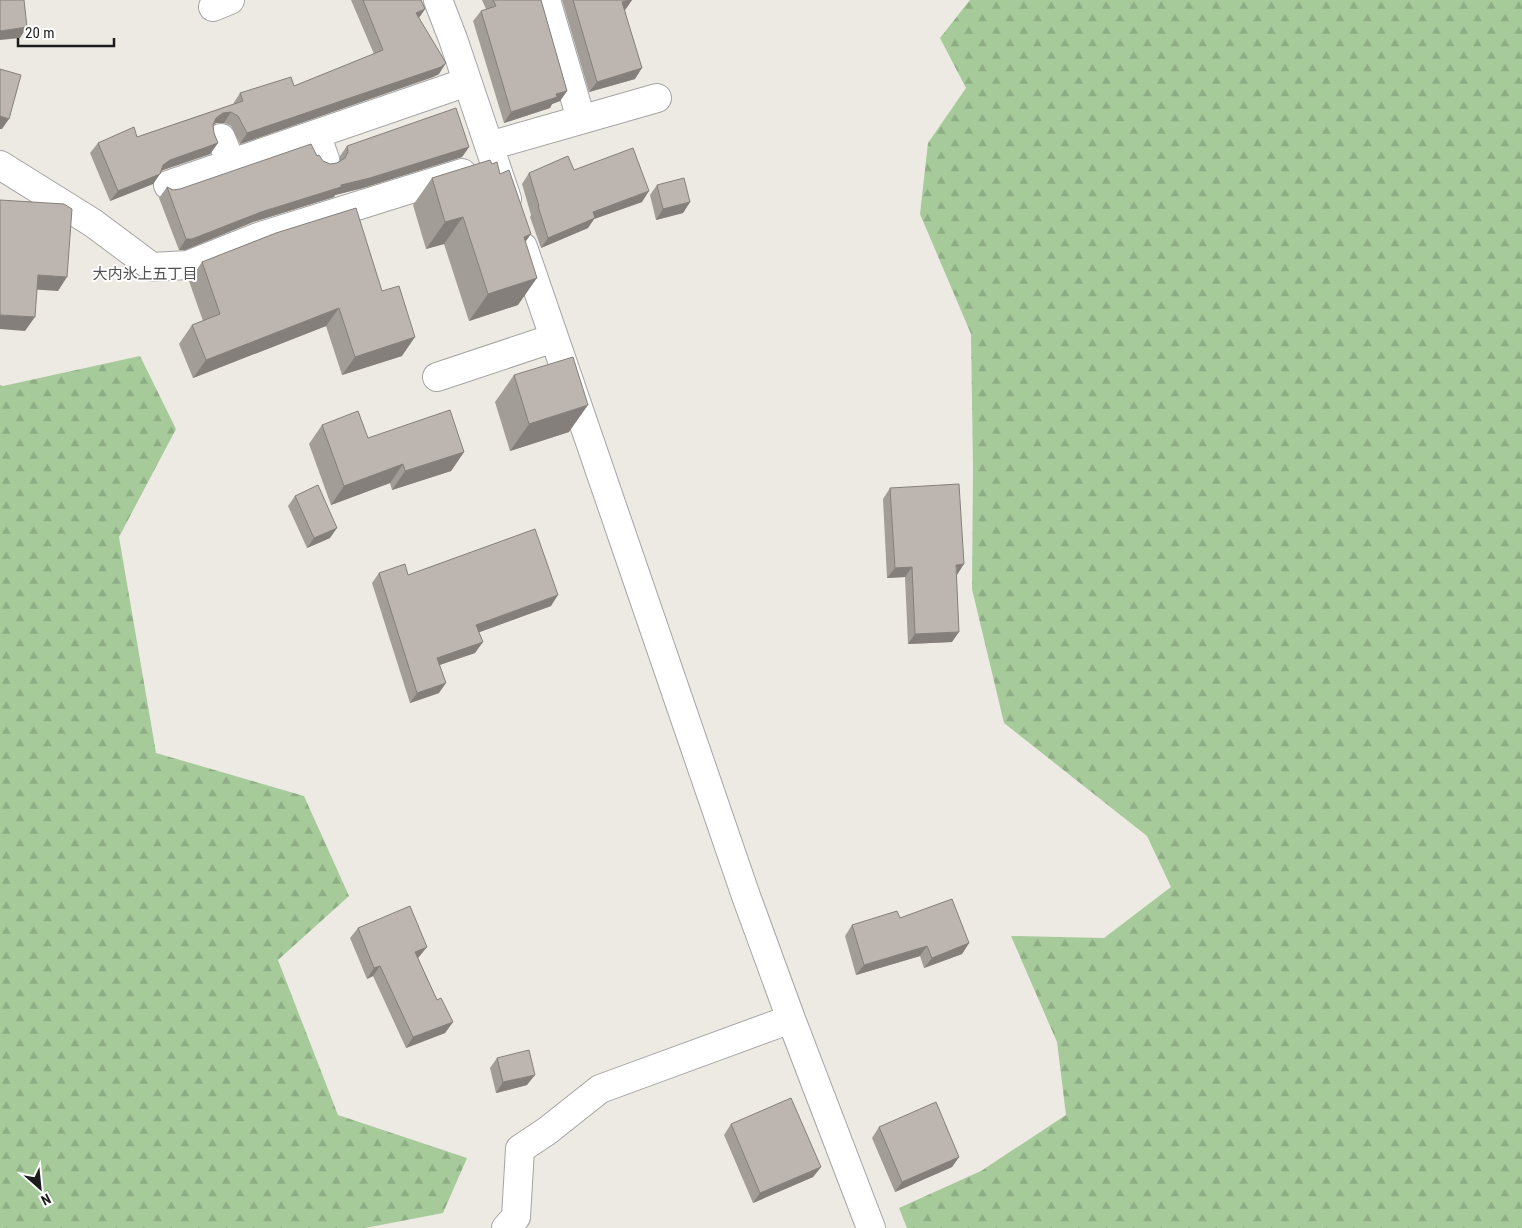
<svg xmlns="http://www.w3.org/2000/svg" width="1522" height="1228" font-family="'Roboto Condensed','Noto Sans JP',sans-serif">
  <defs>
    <pattern id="forest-firs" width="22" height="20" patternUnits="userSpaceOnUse" patternTransform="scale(1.25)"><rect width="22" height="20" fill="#a6ca9a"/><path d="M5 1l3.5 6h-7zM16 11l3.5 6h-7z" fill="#8ead84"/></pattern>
  </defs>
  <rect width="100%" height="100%" fill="#edeae3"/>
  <path fill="url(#forest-firs)" d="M 970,0 L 1522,0 L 1522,1228 L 907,1228 L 899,1208 L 981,1171 L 1066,1115 L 1057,1042 L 1011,936 L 1104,938 L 1171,887 L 1147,836 L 1004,723 L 972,589 L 973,469 L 971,334 L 920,214 L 928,143 L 966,88 L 940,38 Z
    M 140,356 L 176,429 L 119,537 L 156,753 L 304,796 L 349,896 L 278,960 L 338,1115 L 467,1158 L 443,1213 L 365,1228 L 0,1228 L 0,385 L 3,386 Z"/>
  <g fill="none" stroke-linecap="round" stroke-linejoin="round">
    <defs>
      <path id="minor" d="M 438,0 L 453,39 L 507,199
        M 546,0 L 581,119
        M 213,7 L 230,0
        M 316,134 L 325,159
        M 221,138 L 231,163
        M 489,146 L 657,98
        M 0,165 L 93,223 L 152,267 L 188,265 L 258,237 L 462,173
        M 168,185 L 467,82
        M 523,247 L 746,896 L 791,1019 L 871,1228
        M 437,377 L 554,338
        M 506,1228 L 516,1217 L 520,1149 L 547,1131 L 600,1089 L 791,1019"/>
    </defs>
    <use href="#minor" stroke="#a4a4a4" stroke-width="30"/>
    <use href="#minor" stroke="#fff" stroke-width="28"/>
  </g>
  <path fill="#a39d97" d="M 351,0 L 421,0 L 425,9 L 419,18 L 439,74 L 433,77 L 240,144 L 231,126 L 224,123 L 216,123 L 213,125 L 214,133 L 218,143 L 210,154 L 163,170 L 161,172 L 153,184 L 110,201 L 90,153 L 98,143 L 137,137 L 233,104 L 240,93 L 294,86 L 374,54 Z
    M 482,0 L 541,0 L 567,91 L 560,101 L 552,104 L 550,108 L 504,123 L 473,21 L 481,11 L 486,9 Z
    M 562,0 L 632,0 L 625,10 L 635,79 L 589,92 Z
    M 347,146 L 469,147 L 462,157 L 363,188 L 335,195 L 334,197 L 253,222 L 185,250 L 179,250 L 159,198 L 167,187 L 173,190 L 180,189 L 317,156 L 323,161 L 330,164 L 337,163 L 340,161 L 340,156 Z
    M 492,164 L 500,174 L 526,242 L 518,305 L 469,321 L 444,244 L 426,249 L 413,205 L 432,178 Z
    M 574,170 L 642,202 L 594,219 L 588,228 L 541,248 L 530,217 L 531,215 L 522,184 L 529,173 Z
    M 657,185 L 690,202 L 683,213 L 656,220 L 650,195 Z
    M 276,233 L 402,356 L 342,375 L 326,326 L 193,378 L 179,344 L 192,325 L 203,321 L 189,281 L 202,262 Z
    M 514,375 L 569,432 L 510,451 L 495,402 Z
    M 322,425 L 368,438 L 464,452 L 451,471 L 392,490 L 390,483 L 331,505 L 309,444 Z
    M 890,488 L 956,575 L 952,642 L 908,644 L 905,577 L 887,578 L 883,499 Z
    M 295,496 L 330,538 L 307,548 L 288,506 Z
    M 379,573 L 408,575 L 551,606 L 479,632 L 475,653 L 440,665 L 439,693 L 410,703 L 372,583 Z
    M 900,918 L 969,943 L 962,954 L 924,968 L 920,956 L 856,975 L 845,936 L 852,925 Z
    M 358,928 L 419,957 L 418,958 L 437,1000 L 453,1022 L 445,1033 L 406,1048 L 373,976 L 367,979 L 350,938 Z
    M 497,1058 L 527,1085 L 496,1093 L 490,1068 Z
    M 731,1124 L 821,1167 L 813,1177 L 753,1203 L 724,1135 Z
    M 879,1127 L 959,1157 L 952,1167 L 895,1192 L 872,1138 Z"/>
  <path fill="#847f7b" d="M 630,0 L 632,0 L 625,10 L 615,13 L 622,2 Z
    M 425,9 L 418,19 L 416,13 Z
    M 27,27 L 20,38 L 0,40 L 0,31 Z
    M 446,63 L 439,74 L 433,77 L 240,144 L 247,133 Z
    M 642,68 L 635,79 L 589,92 L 597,82 Z
    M 567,91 L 560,101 L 552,104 L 550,108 L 504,123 L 511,112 L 556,94 Z
    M 231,112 L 224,123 L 216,123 L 209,128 L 216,118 L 223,113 Z
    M 0,116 L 9,119 L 2,129 L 0,129 Z
    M 218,143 L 210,154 L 163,170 L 156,175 L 163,165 L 170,160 Z
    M 469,147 L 462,157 L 363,188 L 335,195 L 334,197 L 253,222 L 185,250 L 179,250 L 186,239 L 261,212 L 341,185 Z
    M 160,174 L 153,184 L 110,201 L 118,191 Z
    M 649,191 L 642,202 L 594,219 L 588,228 L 541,248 L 548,238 L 593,212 Z
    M 690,202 L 683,213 L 656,220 L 663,209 Z
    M 463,217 L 444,244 L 426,249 L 445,222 Z
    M 531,234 L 512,261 L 524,237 Z
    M 38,275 L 67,277 L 58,291 L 28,289 Z
    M 537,278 L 518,305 L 469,321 L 488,294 Z
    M 339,308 L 326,326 L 193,378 L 206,360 Z
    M 0,315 L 35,317 L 25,331 L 0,329 Z
    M 415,337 L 402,356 L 342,375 L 355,357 Z
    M 588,405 L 569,432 L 510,451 L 529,424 Z
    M 464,452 L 451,471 L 392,490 L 405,471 Z
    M 403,464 L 390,483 L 331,505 L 344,486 Z
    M 337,528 L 330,538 L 307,548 L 314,538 Z
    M 964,564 L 957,575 L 956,565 Z
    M 912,567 L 905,577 L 887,578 L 895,568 Z
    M 558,595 L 551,606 L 469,636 L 476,625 Z
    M 959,632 L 952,642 L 908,644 L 915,634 Z
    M 483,642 L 475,653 L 430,668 L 437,658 Z
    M 446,683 L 439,693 L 410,703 L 417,693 Z
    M 969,943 L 962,954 L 924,968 L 932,958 Z
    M 927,946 L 920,956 L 856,975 L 864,965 Z
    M 427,947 L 419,957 L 407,962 L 415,952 Z
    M 380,966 L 373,976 L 367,979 L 374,968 Z
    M 453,1022 L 445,1033 L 406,1048 L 413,1037 Z
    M 535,1075 L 527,1085 L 496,1093 L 503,1082 Z
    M 959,1157 L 952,1167 L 895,1192 L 902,1182 Z
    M 821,1167 L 813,1177 L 753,1203 L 760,1193 Z"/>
  <path fill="#bdb6b0" stroke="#847f7b" d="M 0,0 L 24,0 L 27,27 L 0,31 Z
    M 363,0 L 421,0 L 425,9 L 416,13 L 446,63 L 441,67 L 247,133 L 238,116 L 231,112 L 223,113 L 216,118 L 213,125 L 214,133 L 218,143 L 170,160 L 163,165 L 160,174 L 118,191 L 98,143 L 134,127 L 137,137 L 243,101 L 240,93 L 291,77 L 294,86 L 383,50 Z
    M 493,0 L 541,0 L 567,91 L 556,94 L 557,97 L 511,112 L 481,11 L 496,6 Z
    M 573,0 L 630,0 L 622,2 L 642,68 L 597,82 Z
    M 0,69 L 21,75 L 9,119 L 0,116 Z
    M 456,108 L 469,147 L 370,178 L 341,185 L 341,187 L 261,212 L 192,239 L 186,239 L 167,187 L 173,190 L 180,189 L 311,144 L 317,156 L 319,155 L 323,161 L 330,164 L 337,163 L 345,158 L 348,152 L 347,146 Z
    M 633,148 L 649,191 L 593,212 L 595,218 L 548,238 L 538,206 L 539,206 L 529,173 L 568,156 L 574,170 Z
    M 490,160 L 492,164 L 497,162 L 500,174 L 509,170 L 531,234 L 524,237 L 537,278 L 488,294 L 463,217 L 445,222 L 432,178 Z
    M 684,178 L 690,202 L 663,209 L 657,185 Z
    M 0,200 L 64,204 L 72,209 L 67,277 L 38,275 L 35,317 L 0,315 Z
    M 356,208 L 382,291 L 399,286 L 415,337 L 355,357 L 339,308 L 206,360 L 192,325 L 220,314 L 202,262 L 276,233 Z
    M 573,357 L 588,405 L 529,424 L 514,375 Z
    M 450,410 L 464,452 L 405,471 L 403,464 L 344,486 L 322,425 L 358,411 L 368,438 Z
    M 959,484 L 964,564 L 956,565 L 959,632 L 915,634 L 912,567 L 895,568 L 890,488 Z
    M 318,485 L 337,528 L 314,538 L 295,496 Z
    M 535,529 L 558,595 L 476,625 L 483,642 L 437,658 L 446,683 L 417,693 L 379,573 L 405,564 L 408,575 Z
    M 952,899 L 969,943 L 932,958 L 927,946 L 864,965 L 852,925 L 897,911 L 900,918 Z
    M 410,906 L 427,947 L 415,952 L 437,1000 L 441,998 L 453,1022 L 413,1037 L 380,966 L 374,968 L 358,928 Z
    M 529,1050 L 535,1075 L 503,1082 L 497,1058 Z
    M 791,1098 L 821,1167 L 760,1193 L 731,1124 Z
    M 936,1102 L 959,1157 L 902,1182 L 879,1127 Z"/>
  <g text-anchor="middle" stroke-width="4" stroke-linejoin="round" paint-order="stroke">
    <g font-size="15" fill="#505050" stroke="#fff">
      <text x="145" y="279">大内氷上五丁目</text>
    </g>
  </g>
  <g transform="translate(40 1188) rotate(153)" stroke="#ffffff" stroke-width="4" paint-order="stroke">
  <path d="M0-4L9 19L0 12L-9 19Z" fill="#1d1d1d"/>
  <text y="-8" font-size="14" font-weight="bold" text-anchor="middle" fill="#1d1d1d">N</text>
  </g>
  <path d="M18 38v8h96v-8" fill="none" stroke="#1d1d1d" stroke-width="2.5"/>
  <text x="25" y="38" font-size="15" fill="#1d1d1d" stroke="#ffffff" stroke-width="4" paint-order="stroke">20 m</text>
</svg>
